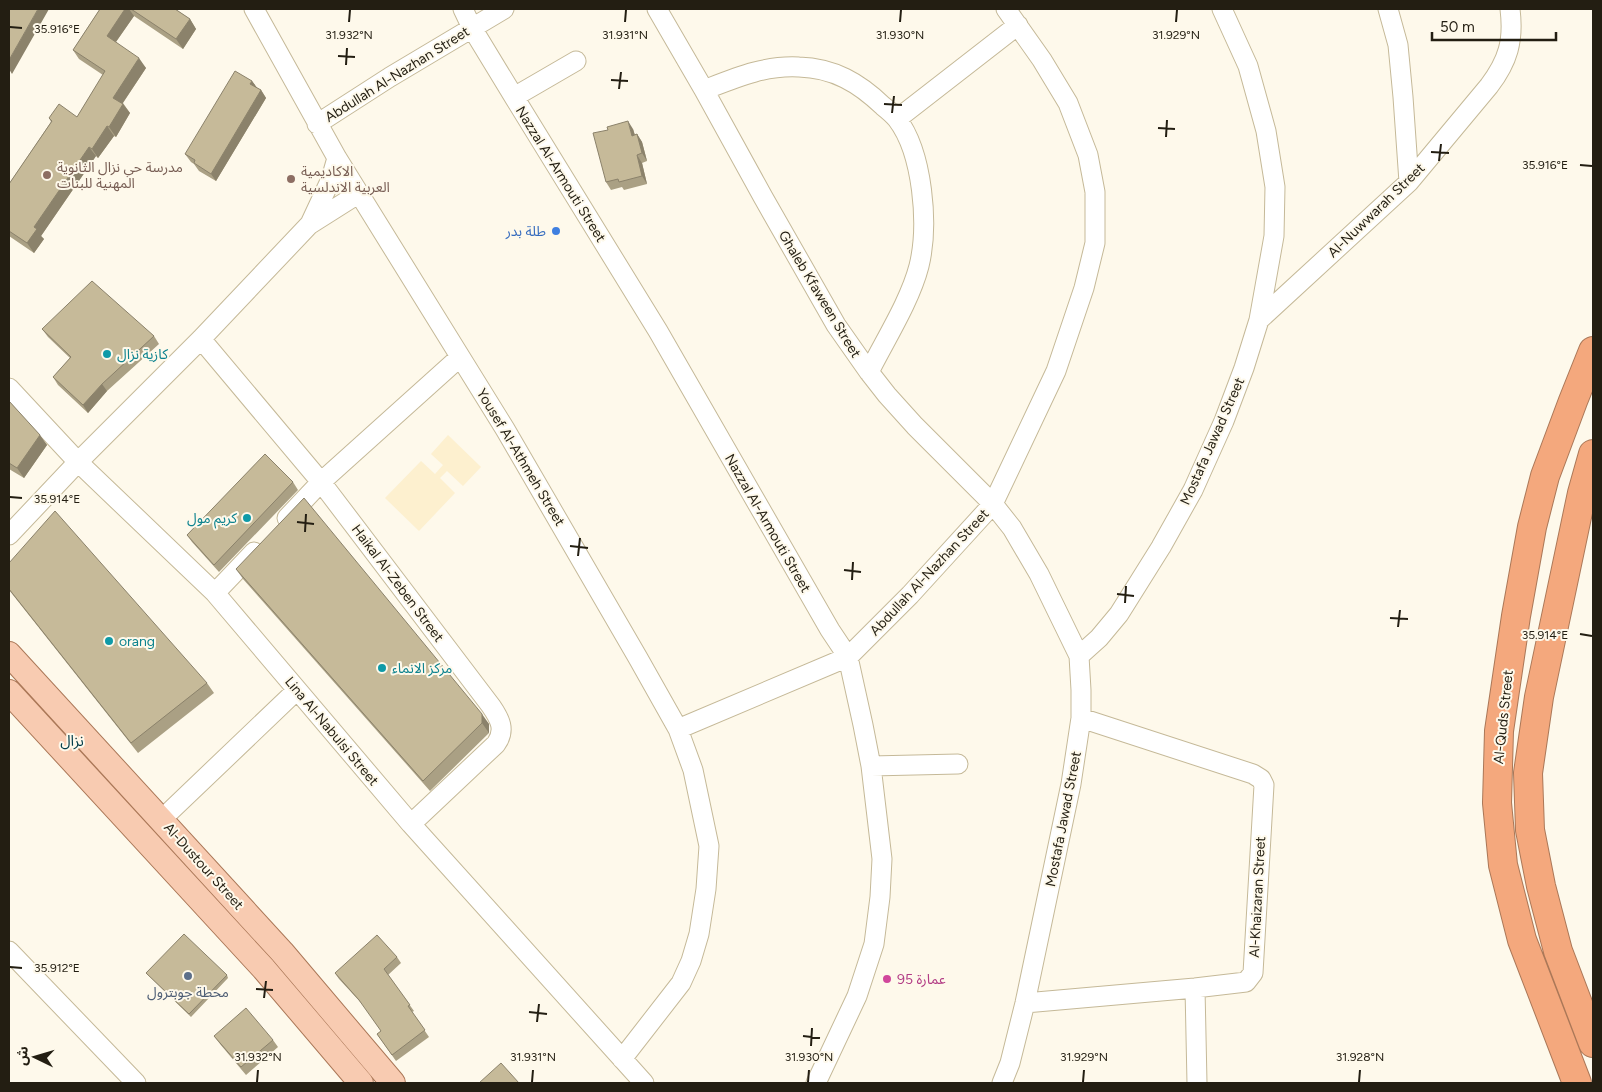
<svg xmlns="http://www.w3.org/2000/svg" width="1602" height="1092" font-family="Figtree,'Noto Sans Arabic',sans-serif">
  <rect width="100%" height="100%" fill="#fef9eb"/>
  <path fill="#fdf0cf" d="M 448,435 L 481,467 L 463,486 L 447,471 L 440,478 L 455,493 L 419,531 L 385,498 L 421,461 L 435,474 L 443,465 L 431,454 Z"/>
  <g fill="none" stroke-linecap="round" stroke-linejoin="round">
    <defs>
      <path id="minor" d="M 254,9 L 337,158 L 505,429 L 638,658 L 678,729 L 693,770 L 709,846 L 706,889 L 699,934 L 691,961 L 681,983 L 622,1059
        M 463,9 L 472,28 L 514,97 L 658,331 L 830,630 L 848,657 L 863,725 L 871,766 L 882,859 L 880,897 L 874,944 L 857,996 L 816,1083
        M 657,9 L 704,90 L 763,197 L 836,325 L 869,372 L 887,395 L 915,426 L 993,504 L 1012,528 L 1039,574 L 1079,656 L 1081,690 L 1081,718 L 1071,784 L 1025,1003 L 1010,1063 L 1002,1083
        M 1388,9 L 1398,45 L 1403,97 L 1409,182
        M 704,90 C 735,78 765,65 799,67 C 834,68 859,83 883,106 C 888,110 893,114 897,119 C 923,153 929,225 919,266 C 910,301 885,340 869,372
        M 514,97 L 576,61
        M 897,119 L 1018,25
        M 317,124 L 390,77 L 504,9
        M 310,224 L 331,179 L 337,158
        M 1259,320 L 1409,182 L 1489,86 C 1508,61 1514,41 1510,9
        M 201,339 L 321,482 L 491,706 C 500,719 506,730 496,744 L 411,824
        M 9,388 L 78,462 L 215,593 L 411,824 L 644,1083
        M 287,518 L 321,482 L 460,357
        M 9,535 L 78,462 L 201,339 L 309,225 L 358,194
        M 215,593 L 254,552
        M 1079,656 L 1099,638 L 1119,614 L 1161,547 L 1193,490 L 1224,421 L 1244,368 L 1259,320 L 1274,236 L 1275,187 L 1266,131 L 1248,66 L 1222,9
        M 678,729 L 848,657 L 910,595 L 993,504 L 1056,371 L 1084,288 L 1095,243 L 1095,192 L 1088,155 L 1068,103 L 1042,60 L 1006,9
        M 871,766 L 958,764
        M 162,819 L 297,690
        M 9,951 L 136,1083
        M 1195,988 L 1197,1083
        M 1025,1003 L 1195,988 L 1246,982 L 1253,973 L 1264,785 L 1261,779 L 1253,774 L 1081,718"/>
      <path id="major" d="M 9,654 L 282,952 L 393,1083
        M 9,692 L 264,969 L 361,1083"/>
      <path id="highway" d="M 1593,454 L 1582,493 L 1539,697 L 1528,773 L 1530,830 L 1541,886 L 1558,951 L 1593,1043
        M 1577,1083 L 1522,940 L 1503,865 L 1497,803 L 1499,731 L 1516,616 L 1532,527 L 1545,476 L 1573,401 L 1593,351"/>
    </defs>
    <use href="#minor" stroke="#c5b998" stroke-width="21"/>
    <use href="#major" stroke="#ab7858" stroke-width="26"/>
    <use href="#highway" stroke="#ab7858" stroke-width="30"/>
    <use href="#minor" stroke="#fff" stroke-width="19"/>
    <use href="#major" stroke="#f8cbb1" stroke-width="24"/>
    <use href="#highway" stroke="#f4a87d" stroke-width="28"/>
  </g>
  <path fill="#aaa084" d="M 100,9 L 175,9 L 190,19 L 196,29 L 183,49 L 134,16 L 116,42 L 146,68 L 123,103 L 130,113 L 116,137 L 114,136 L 98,158 L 96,156 L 41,236 L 44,239 L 34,253 L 9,236 L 9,184 L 51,122 L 49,118 L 77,117 L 103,75 L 79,59 L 73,50 Z
    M 252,81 L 257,88 L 261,90 L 266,98 L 216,181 L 199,171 L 194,164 L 191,162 L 185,154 Z
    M 633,129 L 635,135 L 637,134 L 642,142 L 647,161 L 642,163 L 647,184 L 624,190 L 622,187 L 611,190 L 606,182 Z
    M 42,329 L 154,336 L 159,344 L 107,391 L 88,413 L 58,385 L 53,377 L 70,358 L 48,337 Z
    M 9,401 L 47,445 L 24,478 L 9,469 Z
    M 293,482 L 298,490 L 219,572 L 192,542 L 187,535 Z
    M 9,563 L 207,683 L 214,693 L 138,753 L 9,590 Z
    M 236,569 L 489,724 L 489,733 L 430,791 L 243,579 Z
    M 397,957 L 401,963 L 388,975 L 414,1011 L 412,1012 L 429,1037 L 396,1061 L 377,1034 L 381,1031 L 364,1006 L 339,979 L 335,973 Z
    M 146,973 L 227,975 L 228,978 L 191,1017 Z
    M 214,1036 L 273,1040 L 278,1047 L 246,1075 L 220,1044 Z"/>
  <path fill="#8b826b" d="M 38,9 L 49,9 L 12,74 L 9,69 L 9,60 Z
    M 125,9 L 129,9 L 134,16 L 113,46 L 107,36 Z
    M 190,19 L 196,29 L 183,49 L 176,39 Z
    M 139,58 L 146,68 L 120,107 L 113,98 Z
    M 252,81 L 258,89 L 250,84 Z
    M 261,90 L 266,98 L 216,181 L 211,174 Z
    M 123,104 L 130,113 L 116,137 L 109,127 Z
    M 628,121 L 633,129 L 637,143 L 632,136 Z
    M 107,126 L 114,136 L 98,158 L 92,149 Z
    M 637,134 L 642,142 L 647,161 L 642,153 Z
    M 89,147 L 96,156 L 41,236 L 44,239 L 34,253 L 27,243 L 34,227 Z
    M 637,155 L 642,163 L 647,184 L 642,176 Z
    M 102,384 L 107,391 L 88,413 L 83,405 Z
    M 40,435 L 47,445 L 24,478 L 17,468 Z
    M 482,714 L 489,724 L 489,733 L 482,723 Z"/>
  <path fill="#c6ba99" stroke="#8b826b" d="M 9,9 L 38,9 L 9,60 Z
    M 100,9 L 125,9 L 107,36 L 139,58 L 113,98 L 123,104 L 109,127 L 107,126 L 92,149 L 89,147 L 34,227 L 37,229 L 27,243 L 9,231 L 9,184 L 52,121 L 49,118 L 59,104 L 77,117 L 105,71 L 73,50 Z
    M 131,9 L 175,9 L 190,19 L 176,39 Z
    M 235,71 L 252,81 L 250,84 L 261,90 L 211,174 L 194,163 L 195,160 L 185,154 Z
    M 628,121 L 632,136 L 637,134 L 642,153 L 637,155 L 642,176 L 619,182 L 618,179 L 606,182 L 593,133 L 608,130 L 607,127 Z
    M 92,281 L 154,336 L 102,384 L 83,405 L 53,377 L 71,357 L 42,329 Z
    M 9,401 L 40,435 L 17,468 L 9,463 Z
    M 265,454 L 293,482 L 214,565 L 187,535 Z
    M 304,498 L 482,714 L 482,723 L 423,781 L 236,569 Z
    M 55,511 L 207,683 L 131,743 L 9,589 L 9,563 Z
    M 184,934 L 227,975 L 189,1014 L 146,973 Z
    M 377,935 L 397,957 L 384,969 L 410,1005 L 408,1006 L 425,1030 L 392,1055 L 377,1034 L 381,1031 L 359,1000 L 335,973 Z
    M 246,1008 L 273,1040 L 241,1067 L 214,1036 Z
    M 501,1063 L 519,1083 L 479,1083 Z"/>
  <path fill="none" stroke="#231e12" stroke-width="2" d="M 349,22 L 350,10M 625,22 L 626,10M 900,22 L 901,10M 1176,22 L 1177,10M 10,27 L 22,28M 338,56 L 355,57M 346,65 L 347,48M 611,80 L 628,81M 619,89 L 621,72M 884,104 L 902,105M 892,113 L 894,96M 1158,128 L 1175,129M 1166,137 L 1167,120M 1431,152 L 1449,153M 1439,161 L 1441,144M 1580,165 L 1592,166M 10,497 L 22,498M 297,522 L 314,524M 305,532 L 306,514M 570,546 L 588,548M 578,556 L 580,538M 844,570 L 861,572M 852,580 L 853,562M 1117,594 L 1134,596M 1125,603 L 1126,586M 1390,618 L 1408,619M 1398,627 L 1400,610M 1580,634 L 1592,636M 10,967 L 22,968M 256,989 L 273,990M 264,998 L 266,981M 529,1012 L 547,1014M 537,1022 L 539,1004M 803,1036 L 820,1038M 811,1046 L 812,1028M 257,1082 L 258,1070M 532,1082 L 533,1070M 808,1082 L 809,1070M 1083,1082 L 1084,1070M 1359,1082 L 1360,1070"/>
  <g fill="#8d6e63" stroke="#fef9eb" stroke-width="2">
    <circle cx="47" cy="175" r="5"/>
    <circle cx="291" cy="179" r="5"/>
  </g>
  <circle fill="#3f7fe0" stroke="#fef9eb" stroke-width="2" cx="556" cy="231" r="5"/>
  <g fill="#0f9aa8" stroke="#fef9eb" stroke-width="2">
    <circle cx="107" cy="354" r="5"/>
    <circle cx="247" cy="518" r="5"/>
    <circle cx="109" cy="641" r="5"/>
    <circle cx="382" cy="668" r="5"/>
  </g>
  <circle fill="#5c6f8a" stroke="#fef9eb" stroke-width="2" cx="188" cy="976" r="5"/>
  <circle fill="#d1479c" stroke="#fef9eb" stroke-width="2" cx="887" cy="979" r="5"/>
  <g text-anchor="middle" stroke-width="4" stroke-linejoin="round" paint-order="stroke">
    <g font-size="14" fill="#231e12" stroke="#fef9eb">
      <text transform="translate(397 74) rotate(-32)" y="5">Abdullah Al-Nazhan Street</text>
      <text transform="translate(561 174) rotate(58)" y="5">Nazzal Al-Armouti Street</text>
      <text transform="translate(1376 210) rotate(-44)" y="5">Al-Nuwwarah Street</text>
      <text transform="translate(820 294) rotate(59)" y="5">Ghaleb Kfaween Street</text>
      <text transform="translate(1212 441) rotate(-66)" y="5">Mostafa Jawad Street</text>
      <text transform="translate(521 457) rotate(59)" y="5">Yousef Al-Athmeh Street</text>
      <text transform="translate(768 523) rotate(60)" y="5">Nazzal Al-Armouti Street</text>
      <text transform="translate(929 572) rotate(-47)" y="5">Abdullah Al-Nazhan Street</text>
      <text transform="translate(398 583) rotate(53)" y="5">Haikal Al-Zeben Street</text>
      <text transform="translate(1503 717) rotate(-84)" y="5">Al-Quds Street</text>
      <text transform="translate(332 731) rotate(50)" y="5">Lina Al-Nabulsi Street</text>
      <text transform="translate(1063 819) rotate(-79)" y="5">Mostafa Jawad Street</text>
      <text transform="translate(204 866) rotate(48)" y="5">Al-Dustour Street</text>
      <text transform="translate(1257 897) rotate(-87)" y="5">Al-Khaizaran Street</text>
    </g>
    <g font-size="14" fill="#785e54" stroke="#fef9eb" text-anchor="start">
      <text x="57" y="172">مدرسة حي نزال الثانوية<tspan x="57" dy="16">المهنية للبنات</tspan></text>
      <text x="301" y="176">الاكاديمية<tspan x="301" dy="16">العربية الاندلسية</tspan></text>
    </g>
    <g font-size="14" fill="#366cbe" stroke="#fef9eb" text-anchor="end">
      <text x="546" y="236">طلة بدر</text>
    </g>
    <g font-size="14" fill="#0d838f" stroke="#fef9eb" text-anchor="start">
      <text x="117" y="359">كازية نزال</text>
      <text x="237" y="523" text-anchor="end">كريم مول</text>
      <text x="119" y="646">orang</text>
      <text x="392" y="673">مركز الانماء</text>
    </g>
    <g font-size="14" fill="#b23c85" stroke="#fef9eb" text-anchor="start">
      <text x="897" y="984">عمارة 95</text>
    </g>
    <g font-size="14" fill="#4e5e75" stroke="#fef9eb">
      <text x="188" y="997">محطة جوبترول</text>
    </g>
    <g font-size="15" fill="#003b48" stroke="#fef9eb">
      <text x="72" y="746">نزال</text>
    </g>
  </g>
  <g font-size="12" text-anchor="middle" fill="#231e12" stroke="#fef9eb" stroke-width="4" stroke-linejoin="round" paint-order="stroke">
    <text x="57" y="33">35.916°E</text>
    <text x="349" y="39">31.932°N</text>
    <text x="625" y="39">31.931°N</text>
    <text x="900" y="39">31.930°N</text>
    <text x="1176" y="39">31.929°N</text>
    <text x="1545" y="169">35.916°E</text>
    <text x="57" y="503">35.914°E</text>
    <text x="1545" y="639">35.914°E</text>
    <text x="57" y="972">35.912°E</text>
    <text x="258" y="1061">31.932°N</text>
    <text x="533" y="1061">31.931°N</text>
    <text x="809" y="1061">31.930°N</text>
    <text x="1084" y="1061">31.929°N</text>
    <text x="1360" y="1061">31.928°N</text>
  </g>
  <rect width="1602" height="1092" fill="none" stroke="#231e12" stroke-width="20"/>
  <g transform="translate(35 1057) rotate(275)" stroke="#fef9eb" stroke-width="4" paint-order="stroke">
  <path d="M0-4L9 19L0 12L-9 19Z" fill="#231e12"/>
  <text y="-8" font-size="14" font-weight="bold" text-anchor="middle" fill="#231e12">ش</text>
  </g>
  <path d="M1432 32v8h124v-8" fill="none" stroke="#231e12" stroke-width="2.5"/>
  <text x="1440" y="32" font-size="15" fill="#231e12" stroke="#fef9eb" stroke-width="4" paint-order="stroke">50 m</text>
</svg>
